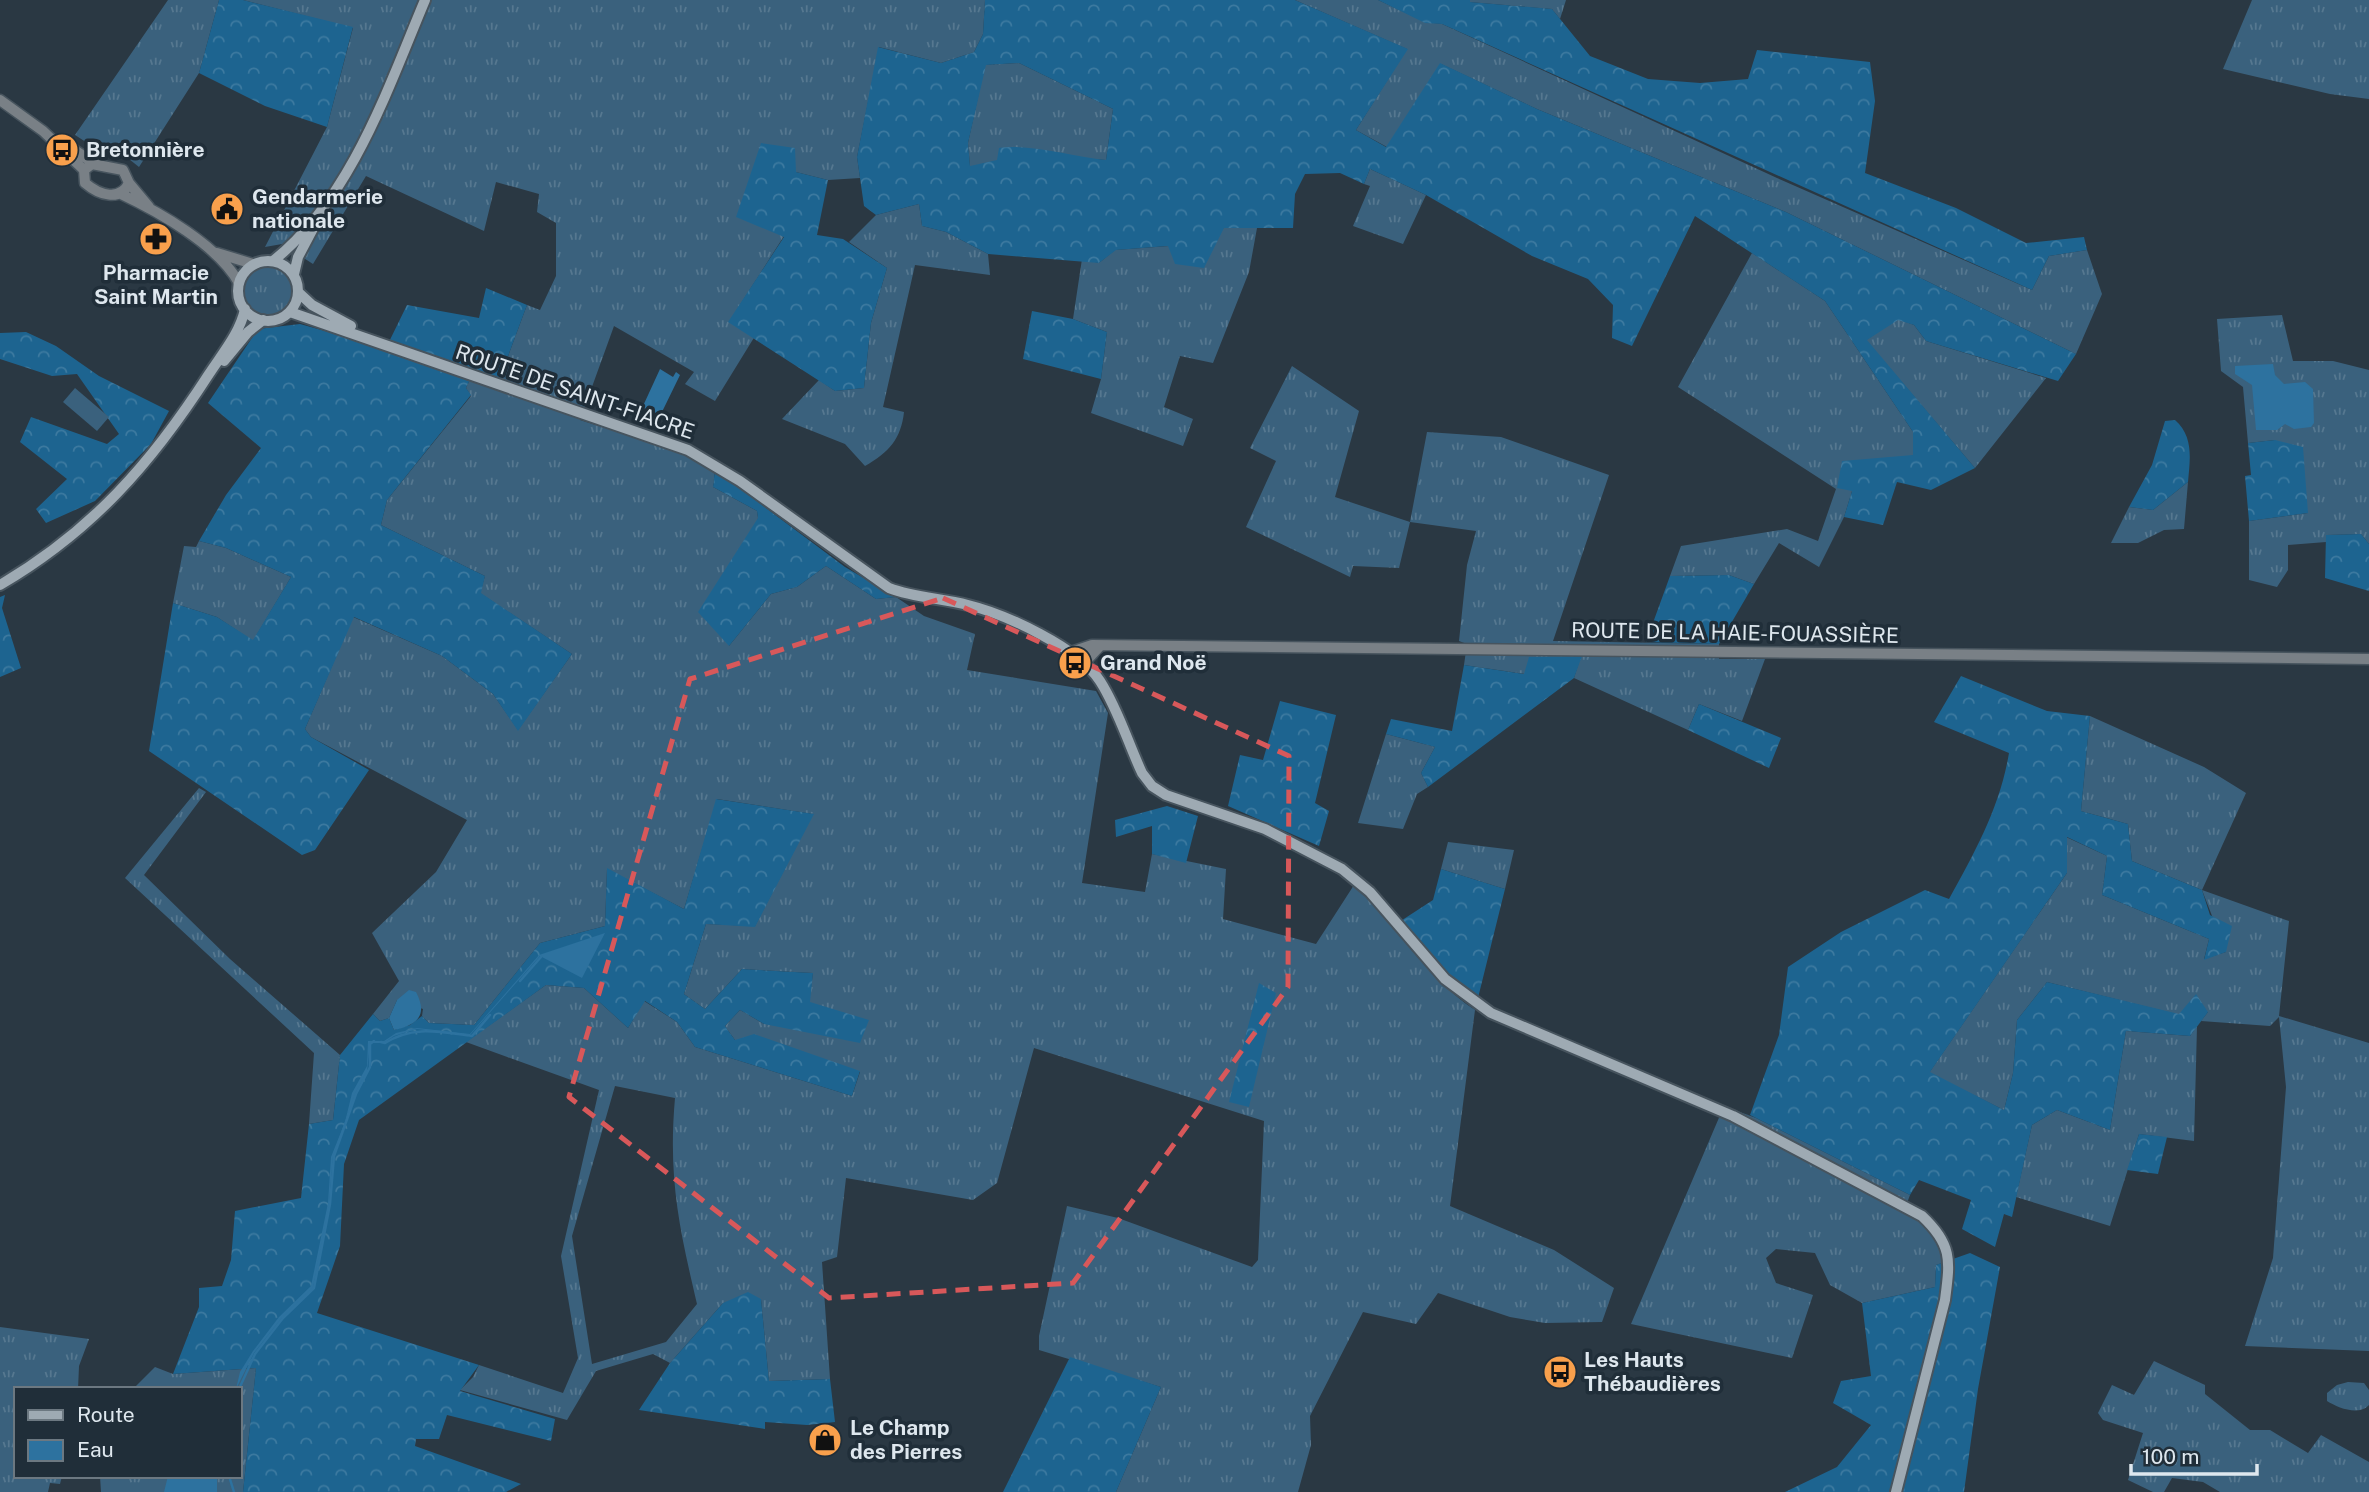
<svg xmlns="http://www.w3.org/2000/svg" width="2369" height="1492" font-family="'Public Sans',sans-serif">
  <defs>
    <pattern id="grass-tufts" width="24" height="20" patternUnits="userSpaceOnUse" patternTransform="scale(1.75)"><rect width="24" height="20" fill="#3a617d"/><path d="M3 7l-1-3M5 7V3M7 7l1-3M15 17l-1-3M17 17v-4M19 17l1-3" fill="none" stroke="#567890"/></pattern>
    <pattern id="forest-crowns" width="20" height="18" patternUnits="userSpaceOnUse" patternTransform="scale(1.75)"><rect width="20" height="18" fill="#1d6490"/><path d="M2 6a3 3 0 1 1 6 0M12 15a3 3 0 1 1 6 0" fill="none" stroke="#3d7aa0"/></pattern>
  </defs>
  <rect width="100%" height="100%" fill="#2a3843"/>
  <path fill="url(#grass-tufts)" fill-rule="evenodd" d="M 168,0 L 219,0 L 199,73 L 139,167 L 129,159 L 103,153 L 75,135 Z
    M 243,0 L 985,0 L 983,34 L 974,52 L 941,63 L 879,47 L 857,157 L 860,178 L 828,180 L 796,172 L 784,236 L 729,322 L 755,336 L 715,401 L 685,384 L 694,372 L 614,326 L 580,420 L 669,448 L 715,470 L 713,487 L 757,511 L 758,518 L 729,646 L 771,594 L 797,587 L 826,566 L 876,599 L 896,597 L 924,616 L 975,634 L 967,670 L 1096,691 L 1108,713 L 1082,883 L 1145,892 L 1152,854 L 1226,869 L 1223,919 L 1316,944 L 1354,885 C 1396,925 1426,978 1475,1010 L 1450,1206 L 1554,1250 L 1614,1288 L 1602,1322 L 1545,1323 L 1510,1317 L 1438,1293 L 1416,1324 L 1363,1312 L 1310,1416 L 1311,1445 L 1298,1492 L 1116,1492 L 1161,1387 L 1039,1350 L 1039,1336 L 1067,1206 L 1118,1218 L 1252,1267 L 1258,1260 L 1264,1121 L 1034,1048 L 997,1183 L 973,1200 L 846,1178 L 837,1257 L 822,1262 L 830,1379 L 769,1381 L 761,1299 L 723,1303 L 670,1363 L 653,1354 L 596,1371 L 567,1420 L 460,1390 L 473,1377 L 479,1365 L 563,1393 L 578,1358 L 561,1256 L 599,1090 L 466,1042 L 546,985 L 584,988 L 628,1028 L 644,1001 L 677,1022 L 695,1047 L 852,1096 L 860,1072 L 735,1040 L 725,1026 L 740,1010 L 764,1024 L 809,1002 L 813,973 L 742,969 L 705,1009 L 684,994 L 706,924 L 755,926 L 813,814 L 717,799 L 684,909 L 607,869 L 605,926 L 540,943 L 474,1025 L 429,1023 L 422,1016 L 423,1009 L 397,1000 L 389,1018 L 380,1021 L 373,1014 L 399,981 L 372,933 L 436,872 L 467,820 L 311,737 L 305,729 L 353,617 L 442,656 L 493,694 L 518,730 L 572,654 L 480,593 L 485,576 L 381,525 L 387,500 L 471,396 L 466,388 L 475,369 L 500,378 L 527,305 L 540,310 L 556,276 L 556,223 L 537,212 L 539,194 L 496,182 L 484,231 L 366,176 L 313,264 L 282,244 L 265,247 L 327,127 L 353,28 ZM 615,1086 L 675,1098 C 668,1178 679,1227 697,1304 L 666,1342 L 592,1364 L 572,1236 Z
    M 1295,0 L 1378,0 L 1425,22 L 1442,24 L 1777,178 L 2032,290 L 2049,256 L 2087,250 L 2102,294 L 2076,354 L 1786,212 L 1537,109 L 1441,64 L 1387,147 L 1356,130 L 1407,49 Z
    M 1470,0 L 1566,0 L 1560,19 L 1552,9 L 1469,2 Z
    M 2252,0 L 2369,0 L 2369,99 L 2330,94 L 2223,69 Z
    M 1019,63 L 1113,109 L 1106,160 C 1061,156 1014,156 970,167 L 968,143 L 985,65 Z
    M 1370,169 L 1426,195 L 1403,244 L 1353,226 L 1370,186 L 1364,184 Z
    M 919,204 L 922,226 L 946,232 L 988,254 L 990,275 L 915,265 L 883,407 L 904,412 C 901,439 889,452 865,466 L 845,444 L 782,419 L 819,380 L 835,391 L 864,388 L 871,323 L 887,268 L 849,242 L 876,215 Z
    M 1224,228 L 1257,228 L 1249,272 L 1213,363 L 1180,356 L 1164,407 L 1193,419 L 1183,446 L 1091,413 L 1101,379 L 1107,332 L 1073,319 L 1082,259 L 1099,263 L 1115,250 L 1169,246 Z
    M 1752,253 L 1825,301 L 1913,432 L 1913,455 L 1852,491 L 1844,517 L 1819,567 L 1779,543 L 1754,584 L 1729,575 L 1670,576 L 1681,546 L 1787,529 L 1818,541 L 1836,489 L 1678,387 Z
    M244 291a24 24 0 1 1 48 0a24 24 0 1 1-48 0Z
    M 2282,315 L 2293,361 L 2333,361 L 2369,370 L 2369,544 L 2361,534 L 2327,535 L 2326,542 L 2288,545 L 2288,570 L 2277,587 L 2249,580 L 2249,521 L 2308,513 L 2275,440 L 2248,443 L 2243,387 L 2221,371 L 2217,319 Z
    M 1898,319 L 1914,325 L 1926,341 L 2046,378 L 1975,468 L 1866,340 Z
    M 1292,366 L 1359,411 L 1335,497 L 1410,522 L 1427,432 L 1501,437 L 1609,475 L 1553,641 L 1719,644 L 1719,659 L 1765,659 L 1742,721 L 1699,704 L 1688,730 L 1574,678 L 1581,656 L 1525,674 L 1464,665 L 1467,644 L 1459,641 L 1467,565 L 1476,531 L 1410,522 L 1399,568 L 1353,566 L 1350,577 L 1246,527 L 1276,461 L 1250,448 Z
    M 2188,482 L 2184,529 L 2164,530 L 2138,543 L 2111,543 L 2129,507 L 2153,510 Z
    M 199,541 L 226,548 L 291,577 L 253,641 L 217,617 L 173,603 L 184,546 L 196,547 Z
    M 2090,716 L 2204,767 L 2246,793 L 2202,890 L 2289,921 L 2279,1016 L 2369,1043 L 2369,1351 L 2245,1346 L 2273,1258 L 2286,1087 L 2279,1017 L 2270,1026 L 2201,1021 L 2208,1012 L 2180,1015 L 2047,982 L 2017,1020 L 2013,1073 L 2004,1110 L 1929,1073 L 2067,873 L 2066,837 L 2107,856 L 2102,895 L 2209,939 L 2204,959 L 2226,952 L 2202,890 L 2132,861 L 2128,824 L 2081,811 Z
    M 1386,734 L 1435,747 L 1421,773 L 1428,787 L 1417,794 L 1403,829 L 1358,823 Z
    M 199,788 L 206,792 L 144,875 L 230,959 L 340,1055 L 333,1120 L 309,1124 L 314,1053 L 125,878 Z
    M 1448,842 L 1514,850 L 1505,889 L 1441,869 Z
    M 2197,1026 L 2194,1141 L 2139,1134 L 2110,1226 L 2016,1197 L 2032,1125 L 2057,1110 L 2110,1130 L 2126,1031 L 2190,1036 Z
    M 1724,1106 L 1756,1118 L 1910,1195 L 1904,1211 L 1934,1232 L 1945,1262 L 1936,1265 L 1935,1287 L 1862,1303 L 1830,1285 L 1815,1253 L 1776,1249 L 1766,1258 L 1776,1283 L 1813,1295 L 1792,1358 L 1631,1324 Z
    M 0,1327 L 89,1339 L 79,1366 L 78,1389 L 16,1389 L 16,1476 L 62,1476 L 60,1484 L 50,1483 L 48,1492 L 0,1492 Z
    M 2154,1361 L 2205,1385 L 2205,1394 L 2250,1430 L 2270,1430 L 2308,1453 L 2321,1435 L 2369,1462 L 2369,1492 L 2220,1492 L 2203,1482 L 2172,1478 L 2164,1492 L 2153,1492 L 2128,1480 L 2143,1433 L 2103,1420 L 2098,1413 L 2112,1385 L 2134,1395 Z
    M 155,1367 L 173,1374 L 256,1368 L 243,1492 L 101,1492 L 100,1476 L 240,1476 L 240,1389 L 133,1389 Z
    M 2348,1382 L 2364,1383 L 2369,1390 L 2369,1405 C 2359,1416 2338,1408 2327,1401 L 2327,1393 L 2337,1385 Z"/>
  <path fill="url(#forest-crowns)" fill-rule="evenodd" d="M 219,0 L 243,0 L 353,27 L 327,127 L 265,106 L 199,73 Z
    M 985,0 L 1295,0 L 1408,49 L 1356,130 L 1386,147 L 1440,63 L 1537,109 L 1786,212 L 2076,354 L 2058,381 L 1926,341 L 1914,325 L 1898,320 L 1867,340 L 1975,468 L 1931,490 L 1897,482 L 1883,525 L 1844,517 L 1852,491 L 1837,488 L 1842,461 L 1913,455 L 1913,432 L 1825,301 L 1695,216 L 1632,346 L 1612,338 L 1613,305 L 1588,279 L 1532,256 L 1426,195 L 1370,169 L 1364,184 L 1340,173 L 1305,174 L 1295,194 L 1293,228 L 1224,228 L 1204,268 L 1175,264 L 1168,246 L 1116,250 L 1099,263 L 988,254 L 946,232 L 922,226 L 919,204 L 876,215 L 864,206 L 857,157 L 878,47 L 941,63 L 974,52 L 983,34 ZM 1019,63 L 1113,109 L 1106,160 C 1074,157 1028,143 999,148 L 997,160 L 970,166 L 968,143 L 986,65 Z
    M 1378,0 L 1470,0 L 1470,2 L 1552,9 L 1590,56 L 1648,79 L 1700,83 L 1748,79 L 1757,50 L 1870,62 L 1875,101 L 1865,173 L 1956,208 L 2026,243 L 2084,237 L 2087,250 L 2049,256 L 2032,290 L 1442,24 L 1425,23 Z
    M 761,143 L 795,148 L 796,172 L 828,180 L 817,235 L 843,239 L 887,268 L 871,323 L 864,388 L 835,391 L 728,322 L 784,237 L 736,217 Z
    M 486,288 L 527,305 L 500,378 L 475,369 L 466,388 L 471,395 L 387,500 L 381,525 L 485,576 L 481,593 L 572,654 L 518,731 L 493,694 L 442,656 L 354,617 L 305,729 L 311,737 L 369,770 L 315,850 L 302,855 L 149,751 L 173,603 L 217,617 L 253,640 L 291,577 L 226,548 L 199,541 L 226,495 L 261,448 L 208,403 L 258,329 L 300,324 L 386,348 L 407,305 L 479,318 Z
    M 1032,311 L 1073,319 L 1107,332 L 1101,379 L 1023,359 Z
    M 26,332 L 56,346 L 99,376 L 169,411 L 151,444 L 95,501 L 46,523 L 36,509 L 67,479 L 20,442 L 31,417 L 107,444 L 119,434 L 77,374 L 52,376 L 0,359 L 0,333 Z
    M 2175,420 C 2194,437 2190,459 2188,482 L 2153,510 L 2129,507 L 2152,465 L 2165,421 Z
    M 2275,440 L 2303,447 L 2308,513 L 2249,521 L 2245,476 L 2251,475 L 2248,443 Z
    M 715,470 L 845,567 L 896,597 L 876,599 L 826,566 L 797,587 L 771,594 L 729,646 L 698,612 L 758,518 L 757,511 L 713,487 Z
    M 2361,534 L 2369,544 L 2369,591 L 2325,578 L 2326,535 Z
    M 1729,575 L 1754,584 L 1719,644 L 1646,642 L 1670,576 Z
    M 5,595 L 2,608 L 21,668 L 0,677 L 0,597 Z
    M 1582,656 L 1574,678 L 1428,787 L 1421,773 L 1435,747 L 1386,734 L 1391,719 L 1452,731 L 1464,665 L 1524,674 L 1529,657 Z
    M 1961,676 L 2047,711 L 2090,716 L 2081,811 L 2128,824 L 2132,861 L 2202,890 L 2210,915 L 2232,926 L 2226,952 L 2204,960 L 2209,939 L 2102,895 L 2107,856 L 2067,837 L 2067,873 L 1930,1072 L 2004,1110 L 2013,1073 L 2017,1020 L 2047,982 L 2179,1014 L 2196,994 L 2208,1012 L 2190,1036 L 2126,1031 L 2110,1130 L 2057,1110 L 2032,1125 L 2012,1217 L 2004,1214 L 1995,1247 L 1962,1229 L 1971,1200 L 1919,1180 L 1910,1195 L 1750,1115 L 1779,1035 L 1788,967 L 1841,932 L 1925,890 L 1949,899 C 1975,852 2000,807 2009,753 L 1934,722 Z
    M 1280,701 L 1336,715 L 1315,803 L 1329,811 L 1319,846 L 1228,806 L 1240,755 L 1263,760 Z
    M 1699,704 L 1781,738 L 1769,768 L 1688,730 Z
    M 716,799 L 814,814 L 755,927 L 706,924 L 684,994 L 705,1009 L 742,969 L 813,973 L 810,1002 L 869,1020 L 860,1043 L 764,1024 L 740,1010 L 725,1026 L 735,1040 L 754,1034 L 860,1071 L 852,1096 L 695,1047 L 677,1022 L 645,1001 L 628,1028 L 584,988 L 546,985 L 359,1120 L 344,1164 L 340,1246 L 317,1313 L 479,1365 L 460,1391 L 555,1419 L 551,1441 L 447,1415 L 439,1439 L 416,1439 L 415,1446 L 521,1484 L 506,1492 L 243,1492 L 256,1368 L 173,1374 L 199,1307 L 199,1288 L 222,1286 L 231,1260 L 235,1211 L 301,1198 L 309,1124 L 333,1120 L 340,1055 L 373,1014 L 380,1021 L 389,1018 L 394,1030 L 410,1025 L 422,1016 L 429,1023 L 474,1025 L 540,943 L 605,926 L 607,868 L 684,909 Z
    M 1167,806 L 1198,816 L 1186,863 L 1152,854 L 1152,826 L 1116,837 L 1115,820 Z
    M 1441,869 L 1505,889 L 1475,1010 L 1439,981 L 1393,926 L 1433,900 Z
    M 1259,983 L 1276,993 L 1249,1107 L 1229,1102 Z
    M 2139,1134 L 2167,1137 L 2158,1174 L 2127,1170 Z
    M 1970,1253 L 2000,1267 L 1978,1389 L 1964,1492 L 1785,1492 L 1837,1467 L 1871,1425 L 1833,1403 L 1841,1381 L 1871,1376 L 1862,1303 L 1935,1287 L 1936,1265 Z
    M 748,1292 L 761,1299 L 769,1381 L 830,1379 L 835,1422 L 807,1425 L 765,1422 L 765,1429 L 639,1410 L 670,1363 L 723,1303 Z
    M 1070,1357 L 1161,1387 L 1116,1492 L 1003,1492 Z"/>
  <path fill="#3a617d" d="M 75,388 L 109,417 L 97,431 L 63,402 Z"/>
  <path fill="#2d729f" d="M 2273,364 L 2275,375 L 2284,384 L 2305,382 L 2313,389 L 2314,423 L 2311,427 L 2294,429 L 2285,424 L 2277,430 L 2256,430 L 2252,385 L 2235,374 L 2235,366 Z
    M 660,369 L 673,377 L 676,372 L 680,375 L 661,414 L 649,416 L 643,406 Z
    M 605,933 L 582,978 L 540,956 L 470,1035 L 417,1029 L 394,1036 L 384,1043 L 370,1043 L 367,1072 L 356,1092 L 333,1157 L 328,1215 L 313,1288 L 281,1319 L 254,1353 L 236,1389 L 240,1372 L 253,1351 L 279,1317 L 311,1286 L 328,1203 L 331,1157 L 345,1122 L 352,1093 L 367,1066 L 368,1041 L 384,1041 L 396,1033 L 417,1028 L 470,1034 L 539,955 Z
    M 409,990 L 416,992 C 428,1015 418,1025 394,1030 L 389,1018 L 397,1000 Z
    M 168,1476 L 217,1476 L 217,1492 L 164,1492 Z"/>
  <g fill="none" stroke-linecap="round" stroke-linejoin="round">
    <path stroke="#2d729f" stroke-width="2.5" d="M 520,981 L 541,957
      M 381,1042 L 385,1043 C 413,1025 440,1032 472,1036 L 490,1015
      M 239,1389 L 255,1354 L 283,1318 L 314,1288 L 330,1204 L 334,1156 L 356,1094 L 370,1067 L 370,1044 L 374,1041
      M 229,1476 L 234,1492"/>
    <defs>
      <path id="tertiary" d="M 0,100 L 43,131 L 84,170
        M 67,145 L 95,164
        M 92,164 L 123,170 L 129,183 C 120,202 99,195 85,183 L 84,170 Z
        M 129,183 L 149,207
        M 121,194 C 159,212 218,245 239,283
        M 217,253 L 253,264
        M 1071,652 L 1092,645 L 2369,659
        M 1085,662 L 1100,646"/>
      <path id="secondary" d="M238 291a30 30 0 1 1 60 0a30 30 0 1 1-60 0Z
        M 273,261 C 351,199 388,88 425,0
        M 294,274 L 298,257 L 317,221
        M 299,293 L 312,305 L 351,326
        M 290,312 L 688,450 L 740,481 L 889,588 C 915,598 941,598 968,605 C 1005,614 1079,648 1100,681 C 1118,709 1128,743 1142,773 L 1152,786 L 1166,795 L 1265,829 L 1342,869 L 1370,892 L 1445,979 L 1491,1013 L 1733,1116 L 1922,1216 C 1953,1245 1950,1261 1945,1300 L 1896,1492
        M 224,361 L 248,332 L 263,320
        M 0,585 C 92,531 151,464 209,374 C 222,354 240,333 245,309"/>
    </defs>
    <use href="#tertiary" stroke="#47545e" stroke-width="13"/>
    <use href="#secondary" stroke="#47545e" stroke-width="14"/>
    <use href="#tertiary" stroke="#798086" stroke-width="10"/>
    <use href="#secondary" stroke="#9eaab3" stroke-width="10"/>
  </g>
  <path fill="none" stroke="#d8585a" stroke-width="5" stroke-dasharray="14 9" stroke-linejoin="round" d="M 943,598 L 1289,756 L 1288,987 L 1073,1283 L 829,1298 L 569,1097 L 690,679 Z"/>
  <defs>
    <symbol id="bus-disc" viewBox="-11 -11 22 22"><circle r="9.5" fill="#f9a04c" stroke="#202e39"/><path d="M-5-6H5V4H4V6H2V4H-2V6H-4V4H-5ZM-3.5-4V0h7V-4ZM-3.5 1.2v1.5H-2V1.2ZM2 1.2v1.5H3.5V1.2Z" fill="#111"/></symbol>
    <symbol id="civic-disc" viewBox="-11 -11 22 22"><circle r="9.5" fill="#f9a04c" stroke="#202e39"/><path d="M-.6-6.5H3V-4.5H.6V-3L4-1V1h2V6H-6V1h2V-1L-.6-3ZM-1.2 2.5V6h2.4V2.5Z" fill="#111"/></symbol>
    <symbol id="pharmacy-disc" viewBox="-11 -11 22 22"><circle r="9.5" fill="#f9a04c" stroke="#202e39"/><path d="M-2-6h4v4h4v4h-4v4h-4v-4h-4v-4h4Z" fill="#111"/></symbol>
    <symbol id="shop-disc" viewBox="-11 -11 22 22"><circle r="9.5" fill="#f9a04c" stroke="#202e39"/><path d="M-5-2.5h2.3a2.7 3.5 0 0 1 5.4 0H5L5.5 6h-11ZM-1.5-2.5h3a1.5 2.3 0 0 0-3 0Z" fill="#111"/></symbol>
  </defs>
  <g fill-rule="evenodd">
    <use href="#bus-disc" x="43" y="131" width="38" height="38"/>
    <use href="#civic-disc" x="208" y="190" width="38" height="38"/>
    <use href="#pharmacy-disc" x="137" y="220" width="38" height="38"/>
    <use href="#bus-disc" x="1056" y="644" width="38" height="38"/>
    <use href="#bus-disc" x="1541" y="1353" width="38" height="38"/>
    <use href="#shop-disc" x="806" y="1421" width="38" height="38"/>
  </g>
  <g text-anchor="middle" stroke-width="7" stroke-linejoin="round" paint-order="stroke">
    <g font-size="21" font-weight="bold" fill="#dee7ee" stroke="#202e39" text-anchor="start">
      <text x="86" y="157">Bretonnière</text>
      <text x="252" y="204">Gendarmerie<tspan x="252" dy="24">nationale</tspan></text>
      <text x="156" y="280" text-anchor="middle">Pharmacie<tspan x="156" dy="24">Saint Martin</tspan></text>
      <text x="1100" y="670">Grand Noë</text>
      <text x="1584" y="1367">Les Hauts<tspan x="1584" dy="24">Thébaudières</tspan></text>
      <text x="850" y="1435">Le Champ<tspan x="850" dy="24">des Pierres</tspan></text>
    </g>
    <g font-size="21" fill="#dee7ee" stroke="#202e39">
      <text transform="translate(575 392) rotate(19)" y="7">ROUTE DE SAINT-FIACRE</text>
      <text transform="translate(1735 633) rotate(1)" y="7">ROUTE DE LA HAIE-FOUASSIÈRE</text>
    </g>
  </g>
  <rect x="14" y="1387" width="228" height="91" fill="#202e39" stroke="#6c7881" stroke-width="2"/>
  <rect x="28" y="1410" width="35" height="10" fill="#9eaab3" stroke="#6c7881" stroke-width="2"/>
  <text x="77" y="1422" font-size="21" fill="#dee7ee">Route</text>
  <rect x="28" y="1440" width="35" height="21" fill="#2d729f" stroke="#6c7881" stroke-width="2"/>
  <text x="77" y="1457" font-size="21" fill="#dee7ee">Eau</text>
  <path d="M2131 1464v10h126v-10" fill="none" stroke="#dee7ee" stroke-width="3.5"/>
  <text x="2142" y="1464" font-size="21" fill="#dee7ee" stroke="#202e39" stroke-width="5" paint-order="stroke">100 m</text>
</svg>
